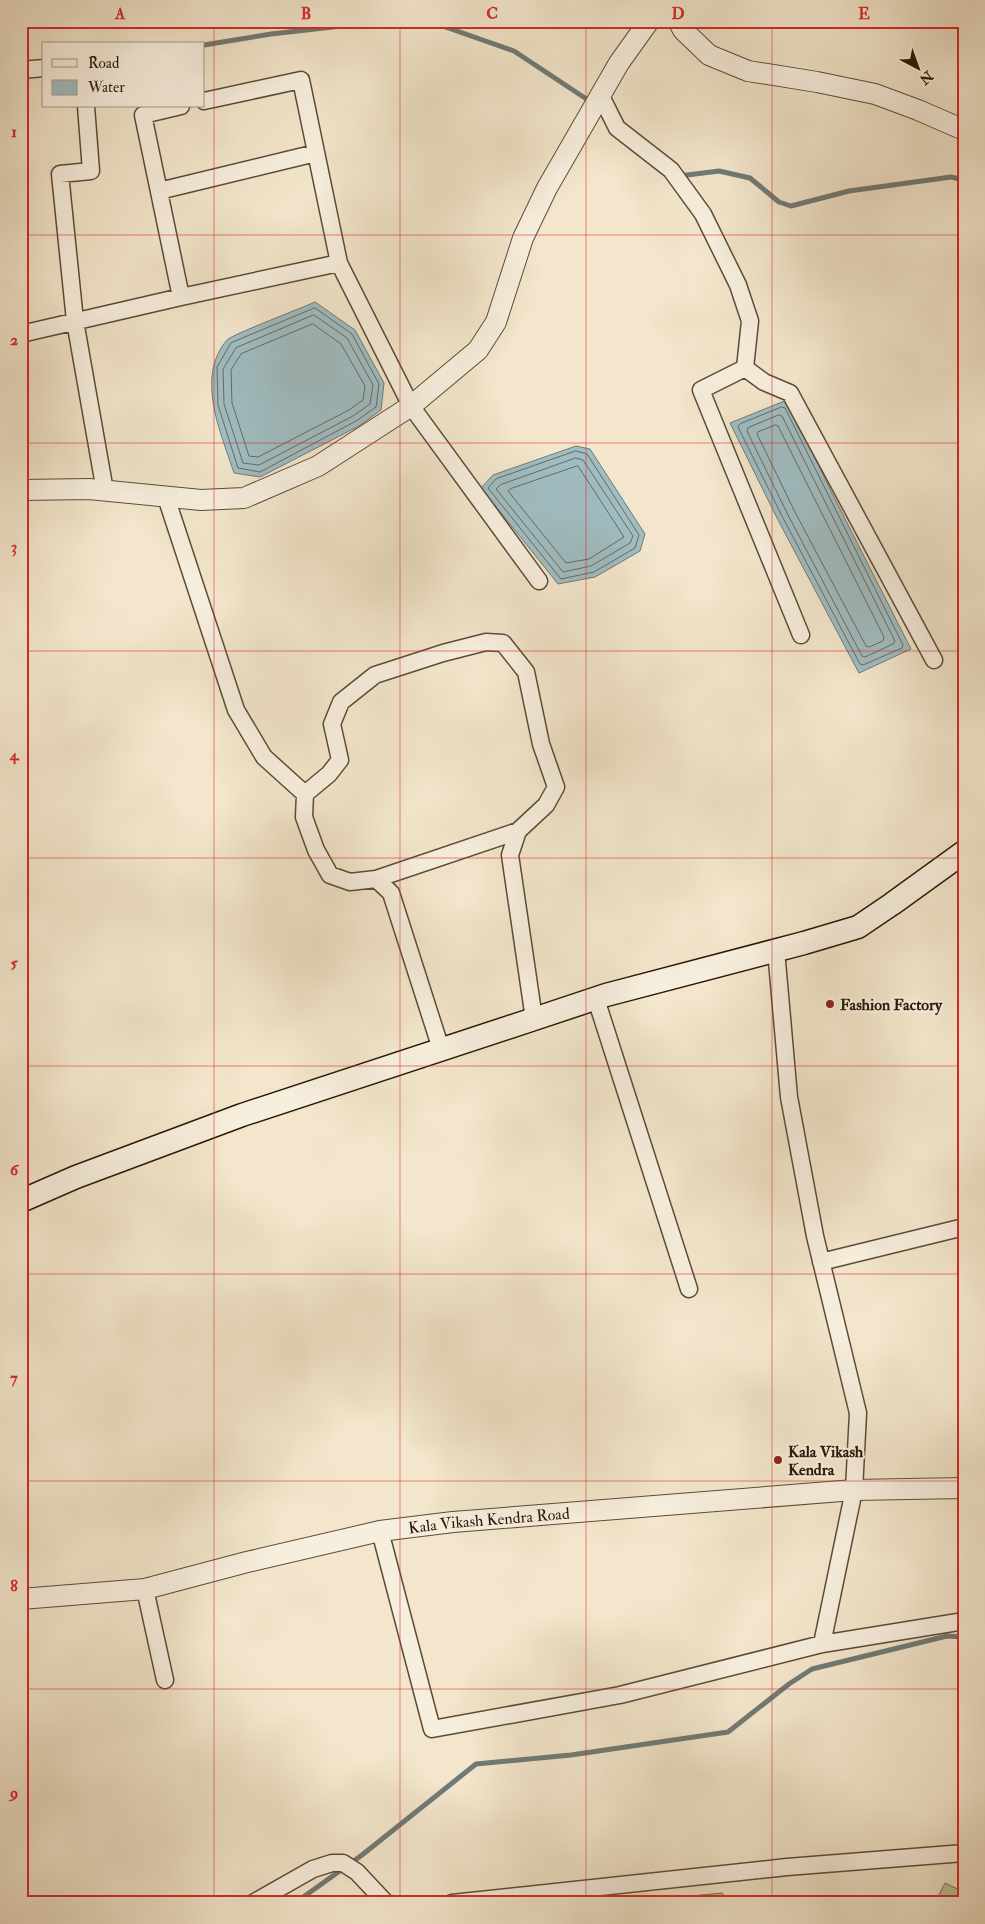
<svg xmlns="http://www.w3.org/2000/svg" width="985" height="1924" font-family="'IM FELL Double Pica',serif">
  <rect width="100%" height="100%" fill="#f3e6cc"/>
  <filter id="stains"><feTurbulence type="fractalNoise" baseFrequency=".004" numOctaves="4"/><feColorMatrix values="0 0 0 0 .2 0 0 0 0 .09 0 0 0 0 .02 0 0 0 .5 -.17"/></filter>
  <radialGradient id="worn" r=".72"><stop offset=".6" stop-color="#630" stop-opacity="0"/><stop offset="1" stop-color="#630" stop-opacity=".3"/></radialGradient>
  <path fill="#b7c69a" stroke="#706e50" d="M 945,1883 L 964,1892 L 964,1903 L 935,1903 Z
    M 722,1893 L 731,1903 L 621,1903 Z"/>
  <path fill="#a0bdc2" stroke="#707b76" d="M 315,302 L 355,330 L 384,383 L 381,410 L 359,426 L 260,477 L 234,473 C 221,433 195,377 227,340 C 233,334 302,308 315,302 Z
    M 787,400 L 831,491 L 911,649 L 859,673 L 778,520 L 730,423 Z
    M 576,446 L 590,449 L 645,534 L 640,551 L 595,577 L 558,584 L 481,488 L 493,475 Z"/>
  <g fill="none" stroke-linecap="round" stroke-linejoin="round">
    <path stroke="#646a64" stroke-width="1" d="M 315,308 L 352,334 L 379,384 L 376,407 L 356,421 L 260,472 L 238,468 L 218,405 L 217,367 L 231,343 Z
      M 314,315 L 347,338 L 373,385 L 370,404 L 353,416 L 259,465 L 243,463 L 224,404 L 223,369 L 236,348 Z
      M 313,324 L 341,344 L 365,386 L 363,400 L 349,410 L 258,457 L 249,456 L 232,403 L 231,370 L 241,354 Z
      M 782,407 L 785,408 L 903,645 L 902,648 L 863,665 L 860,664 L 783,518 L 738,427 L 740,424 Z
      M 779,415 L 782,416 L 895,641 L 893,644 L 865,657 L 862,656 L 788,515 L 747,431 L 748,428 Z
      M 776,425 L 778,426 L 884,637 L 883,641 L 869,647 L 866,646 L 795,512 L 757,434 L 758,432 Z
      M 576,451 L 587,454 L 639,535 L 635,548 L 594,572 L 561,579 L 488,488 L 496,479 Z
      M 576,458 L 583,460 L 633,536 L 630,543 L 591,566 L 563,572 L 496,489 L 500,485 Z
      M 578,466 L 624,537 L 589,559 L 566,563 L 508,491 L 510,489 Z"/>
    <path stroke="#707b76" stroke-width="5" d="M 395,21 L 437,24 L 514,51 L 591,102
      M 204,45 L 271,34 L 386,21
      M 679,176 L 719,171 L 750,178 L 779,202 L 791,206 L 849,191 L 951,177 L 964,180
      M 295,1903 L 362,1855 L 476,1764 L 571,1755 L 728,1732 L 789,1684 L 812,1669 L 947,1636 L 964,1637"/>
    <defs>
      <path id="minor" d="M 21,70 L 44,68
        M 601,96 L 617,128 L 671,170 L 703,214 L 738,285 L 750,321 L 745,368 L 764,382 L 790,393 L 934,660
        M 204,101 L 301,80 L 339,263 L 411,406 L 539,581
        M 86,106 L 91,171 L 60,174 L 75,321 L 105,491
        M 181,106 L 143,115 L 181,297 L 339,263
        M 159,191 L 316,153
        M 21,334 L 181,297
        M 745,368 L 701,390 L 801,635
        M 166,497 L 236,710 L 264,757 L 305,794
        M 376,879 L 518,831
        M 596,999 L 689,1289
        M 441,1049 L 391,893 L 376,879 L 350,882 L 330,875 L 316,850 L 304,817 L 305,794 L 329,774 L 340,760 L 332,724 L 341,702 L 375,675 L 443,653 L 486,642 L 503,643 L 526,672 L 541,744 L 556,787 L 546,805 L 518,831 L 510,855 L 534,1019
        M 821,1262 L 964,1227
        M 380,1531 L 432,1729 L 620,1695 L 822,1644 L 854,1490 L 858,1413 L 815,1236 L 789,1097 L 776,950
        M 145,1589 L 165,1680
        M 822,1644 L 958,1622 L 964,1623
        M 253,1903 L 313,1869 L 332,1863 L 343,1863 L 357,1872 L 386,1903
        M 452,1903 L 787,1867 L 964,1853"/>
      <g id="tertiary">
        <path d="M 678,21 L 683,30 L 709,55 L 748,71 L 817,82 L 875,94 L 918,110 L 964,130"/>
        <path d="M 21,490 L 89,489 L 201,500 L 244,498 L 318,466 L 411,406 L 478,350 L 496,322 L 523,238 L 547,188 L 619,63 L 649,21"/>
        <path id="s1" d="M 21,1599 L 145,1589 L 247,1562 L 380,1531 L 453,1522 L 854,1490 L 964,1488"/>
      </g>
      <path id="secondary" d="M 21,1201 L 76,1177 L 242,1115 L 534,1019 L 606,995 L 804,943 L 858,927 L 892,904 L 964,852"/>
    </defs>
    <use href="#minor" stroke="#5c4b37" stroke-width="19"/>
    <use href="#tertiary" stroke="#5c4b37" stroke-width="22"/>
    <use href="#secondary" stroke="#291705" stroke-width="25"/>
    <use href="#minor" stroke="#f7efde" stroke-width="16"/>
    <use href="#tertiary" stroke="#f7efde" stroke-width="20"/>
    <use href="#secondary" stroke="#f7efde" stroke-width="22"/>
  </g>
  <path fill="none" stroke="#d62828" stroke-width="1" stroke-opacity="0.55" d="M 214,21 L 214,1903M 400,21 L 400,1903M 586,21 L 586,1903M 772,21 L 772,1903M 21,235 L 964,235M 21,443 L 964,443M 21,651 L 964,651M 21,858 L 964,858M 21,1066 L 964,1066M 21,1274 L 964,1274M 21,1481 L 964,1481M 21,1689 L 964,1689"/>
  <g fill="#8f2418" stroke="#f7efde" stroke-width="2">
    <circle cx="830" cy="1004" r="5"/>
    <circle cx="778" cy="1460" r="5"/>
  </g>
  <g text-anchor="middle" stroke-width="4" stroke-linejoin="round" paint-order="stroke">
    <g font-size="16" font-weight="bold" fill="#291705" stroke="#f7efde" text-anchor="start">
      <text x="840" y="1010">Fashion Factory</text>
      <text x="788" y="1457">Kala Vikash<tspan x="788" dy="18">Kendra</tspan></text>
    </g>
    <g font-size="16" fill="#291705" stroke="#f7efde">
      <text dy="6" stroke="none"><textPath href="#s1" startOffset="476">Kala Vikash Kendra Road</textPath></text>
    </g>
  </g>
  <rect width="985" height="1924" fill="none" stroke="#f3e6cc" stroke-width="55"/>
  <rect x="42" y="42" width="162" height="65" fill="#f7efde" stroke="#a59987"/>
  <rect x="52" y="59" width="25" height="8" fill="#f7efde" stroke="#a59987"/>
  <text x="88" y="68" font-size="15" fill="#291705">Road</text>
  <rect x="52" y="80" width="25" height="15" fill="#a0bdc2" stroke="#a59987"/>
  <text x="88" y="92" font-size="15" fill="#291705">Water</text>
  <g transform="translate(918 68) rotate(139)" stroke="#f7efde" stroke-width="4" paint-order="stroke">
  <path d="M0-4L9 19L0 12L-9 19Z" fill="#291705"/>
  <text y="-8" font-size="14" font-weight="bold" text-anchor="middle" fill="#291705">N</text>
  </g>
  <rect x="28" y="28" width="930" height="1868" fill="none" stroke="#d62828" stroke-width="2"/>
  <g font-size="16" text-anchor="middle" font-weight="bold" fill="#d62828">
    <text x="120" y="19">A</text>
    <text x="306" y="19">B</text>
    <text x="492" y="19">C</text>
    <text x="678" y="19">D</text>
    <text x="864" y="19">E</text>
    <text x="14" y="137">1</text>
    <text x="14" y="345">2</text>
    <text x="14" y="552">3</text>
    <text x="14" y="760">4</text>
    <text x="14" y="968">5</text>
    <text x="14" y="1175">6</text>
    <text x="14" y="1383">7</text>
    <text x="14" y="1591">8</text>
    <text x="14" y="1798">9</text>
  </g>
  <rect width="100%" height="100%" filter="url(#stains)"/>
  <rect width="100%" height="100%" fill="url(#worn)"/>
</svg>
